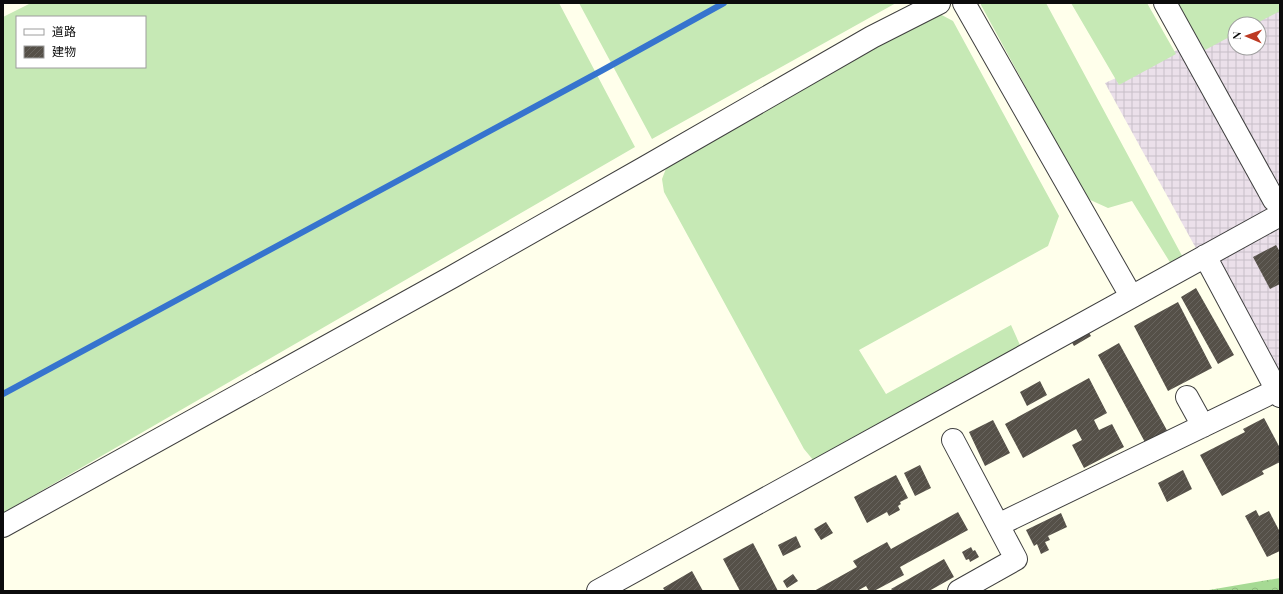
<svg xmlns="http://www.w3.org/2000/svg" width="1283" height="594" font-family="'Playfair Display','Noto Sans JP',serif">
  <defs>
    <pattern id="industrial-grid" width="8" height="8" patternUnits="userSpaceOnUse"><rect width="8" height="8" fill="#ebe0ea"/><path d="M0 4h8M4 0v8" fill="none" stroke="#c8bfc8"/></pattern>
    <pattern id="forest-crowns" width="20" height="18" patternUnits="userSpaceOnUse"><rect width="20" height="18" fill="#a6da94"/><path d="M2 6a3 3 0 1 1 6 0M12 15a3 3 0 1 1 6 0" fill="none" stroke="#8eba7e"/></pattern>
    <pattern id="building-hatch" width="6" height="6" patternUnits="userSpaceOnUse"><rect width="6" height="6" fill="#555048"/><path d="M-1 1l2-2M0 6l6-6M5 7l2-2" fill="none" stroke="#68645e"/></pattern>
  </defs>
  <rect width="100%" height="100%" fill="#ffffeb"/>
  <path fill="url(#industrial-grid)" fill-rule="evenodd" d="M 1267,3 L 1280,3 L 1280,401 L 1105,83 L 1199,40 ZM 1235,24 L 1259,24 L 1259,48 L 1235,48 Z"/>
  <path fill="#c6e9b5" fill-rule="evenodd" d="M 31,3 L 559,3 L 635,147 L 3,513 L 3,17 ZM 17,17 L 145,17 L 145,67 L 17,67 Z
    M 579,3 L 896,3 L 652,139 Z
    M 981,3 L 1046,3 L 1187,265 L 1176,272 L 1132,201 L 1108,208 L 1086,198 L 981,5 Z
    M 1071,3 L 1147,3 L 1176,54 L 1119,85 Z
    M 1177,3 L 1280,3 L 1280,11 L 1255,24 L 1235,24 L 1235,34 L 1205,50 Z
    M 938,13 L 953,21 L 1059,216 L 1048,246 L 859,350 L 886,394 L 1011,325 L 1024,354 L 814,461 L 804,449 L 664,192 L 662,179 L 667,166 Z"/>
  <path fill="url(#forest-crowns)" d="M 1280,578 L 1280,591 L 1203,591 Z"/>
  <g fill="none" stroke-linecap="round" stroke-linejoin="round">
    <path stroke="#3674ce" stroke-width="6" d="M 3,394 L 601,71 L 724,3"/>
  </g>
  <path fill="url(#building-hatch)" d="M 1276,245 L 1280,252 L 1280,284 L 1270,289 L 1253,257 Z
    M 1196,288 L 1234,355 L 1218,364 L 1181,297 Z
    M 1178,302 L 1212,368 L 1168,391 L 1134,326 Z
    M 1085,326 L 1091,336 L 1074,346 L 1068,336 Z
    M 1119,343 L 1169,434 L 1147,446 L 1098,355 Z
    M 1089,378 L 1107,413 L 1094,420 L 1099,430 L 1112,424 L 1124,447 L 1084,468 L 1072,445 L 1082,440 L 1076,429 L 1023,458 L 1005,424 Z
    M 1040,381 L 1047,395 L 1027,406 L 1020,392 Z
    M 1264,418 L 1280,448 L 1280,462 L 1262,471 L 1264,474 L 1222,496 L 1200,455 L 1245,432 L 1243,429 Z
    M 993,420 L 1010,453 L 985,466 L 969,432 Z
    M 920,465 L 931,488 L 915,496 L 904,473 Z
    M 1183,470 L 1192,489 L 1167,502 L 1158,483 Z
    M 896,475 L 908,498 L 900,502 L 901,504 L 898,506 L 900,510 L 889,516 L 887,512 L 867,523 L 854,497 Z
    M 1256,510 L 1259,516 L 1269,511 L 1280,532 L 1280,551 L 1267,557 L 1245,516 Z
    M 958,512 L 968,530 L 900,567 L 904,575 L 874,591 L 869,591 L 866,586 L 857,591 L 814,591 L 857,567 L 853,561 L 887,542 L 891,549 Z
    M 1061,513 L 1067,527 L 1048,536 L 1050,540 L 1045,542 L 1049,550 L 1041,554 L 1037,544 L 1034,546 L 1026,530 Z
    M 826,522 L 833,533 L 821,540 L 814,529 Z
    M 796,536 L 801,547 L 783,556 L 778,545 Z
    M 753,543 L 778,591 L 740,591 L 723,559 Z
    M 971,547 L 973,551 L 975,550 L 979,557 L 970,562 L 969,559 L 966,560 L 962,552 Z
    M 944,559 L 954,577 L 929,591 L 893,591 L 891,589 Z
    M 692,571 L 703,591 L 665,591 L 663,588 Z
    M 793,574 L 798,581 L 787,588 L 783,581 Z"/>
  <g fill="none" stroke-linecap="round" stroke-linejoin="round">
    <defs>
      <path id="minor" d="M 964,3 L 1131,296
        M 1165,3 L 1274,200
        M 1205,256 L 1280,396
        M 1187,397 L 1203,426
        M 953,440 L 1016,559 L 959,591
        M 998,525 L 1277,390
        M 3,526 L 452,277 L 644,168 L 872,37 L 939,3
        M 598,591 L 1280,215"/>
    </defs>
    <use href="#minor" stroke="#3f3f3f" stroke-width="24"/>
    <use href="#minor" stroke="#fff" stroke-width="22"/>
  </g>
  <rect width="1283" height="594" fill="none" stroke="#0c0c0c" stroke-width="8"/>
  <rect x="16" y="16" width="130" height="52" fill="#ffffff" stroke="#9e9e9e"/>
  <rect x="24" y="29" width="20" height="6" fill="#ffffff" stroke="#9e9e9e"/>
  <text x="52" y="36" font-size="12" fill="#0c0c0c">道路</text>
  <rect x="24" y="46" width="20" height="12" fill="url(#building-hatch)" stroke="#9e9e9e"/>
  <text x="52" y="56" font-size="12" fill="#0c0c0c">建物</text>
  <g transform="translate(1247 36) rotate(272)"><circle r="19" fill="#ffffff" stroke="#9e9e9e"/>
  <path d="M0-3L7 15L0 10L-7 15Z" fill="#bd3a23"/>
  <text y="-6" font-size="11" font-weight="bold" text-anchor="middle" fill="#0c0c0c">N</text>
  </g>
</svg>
